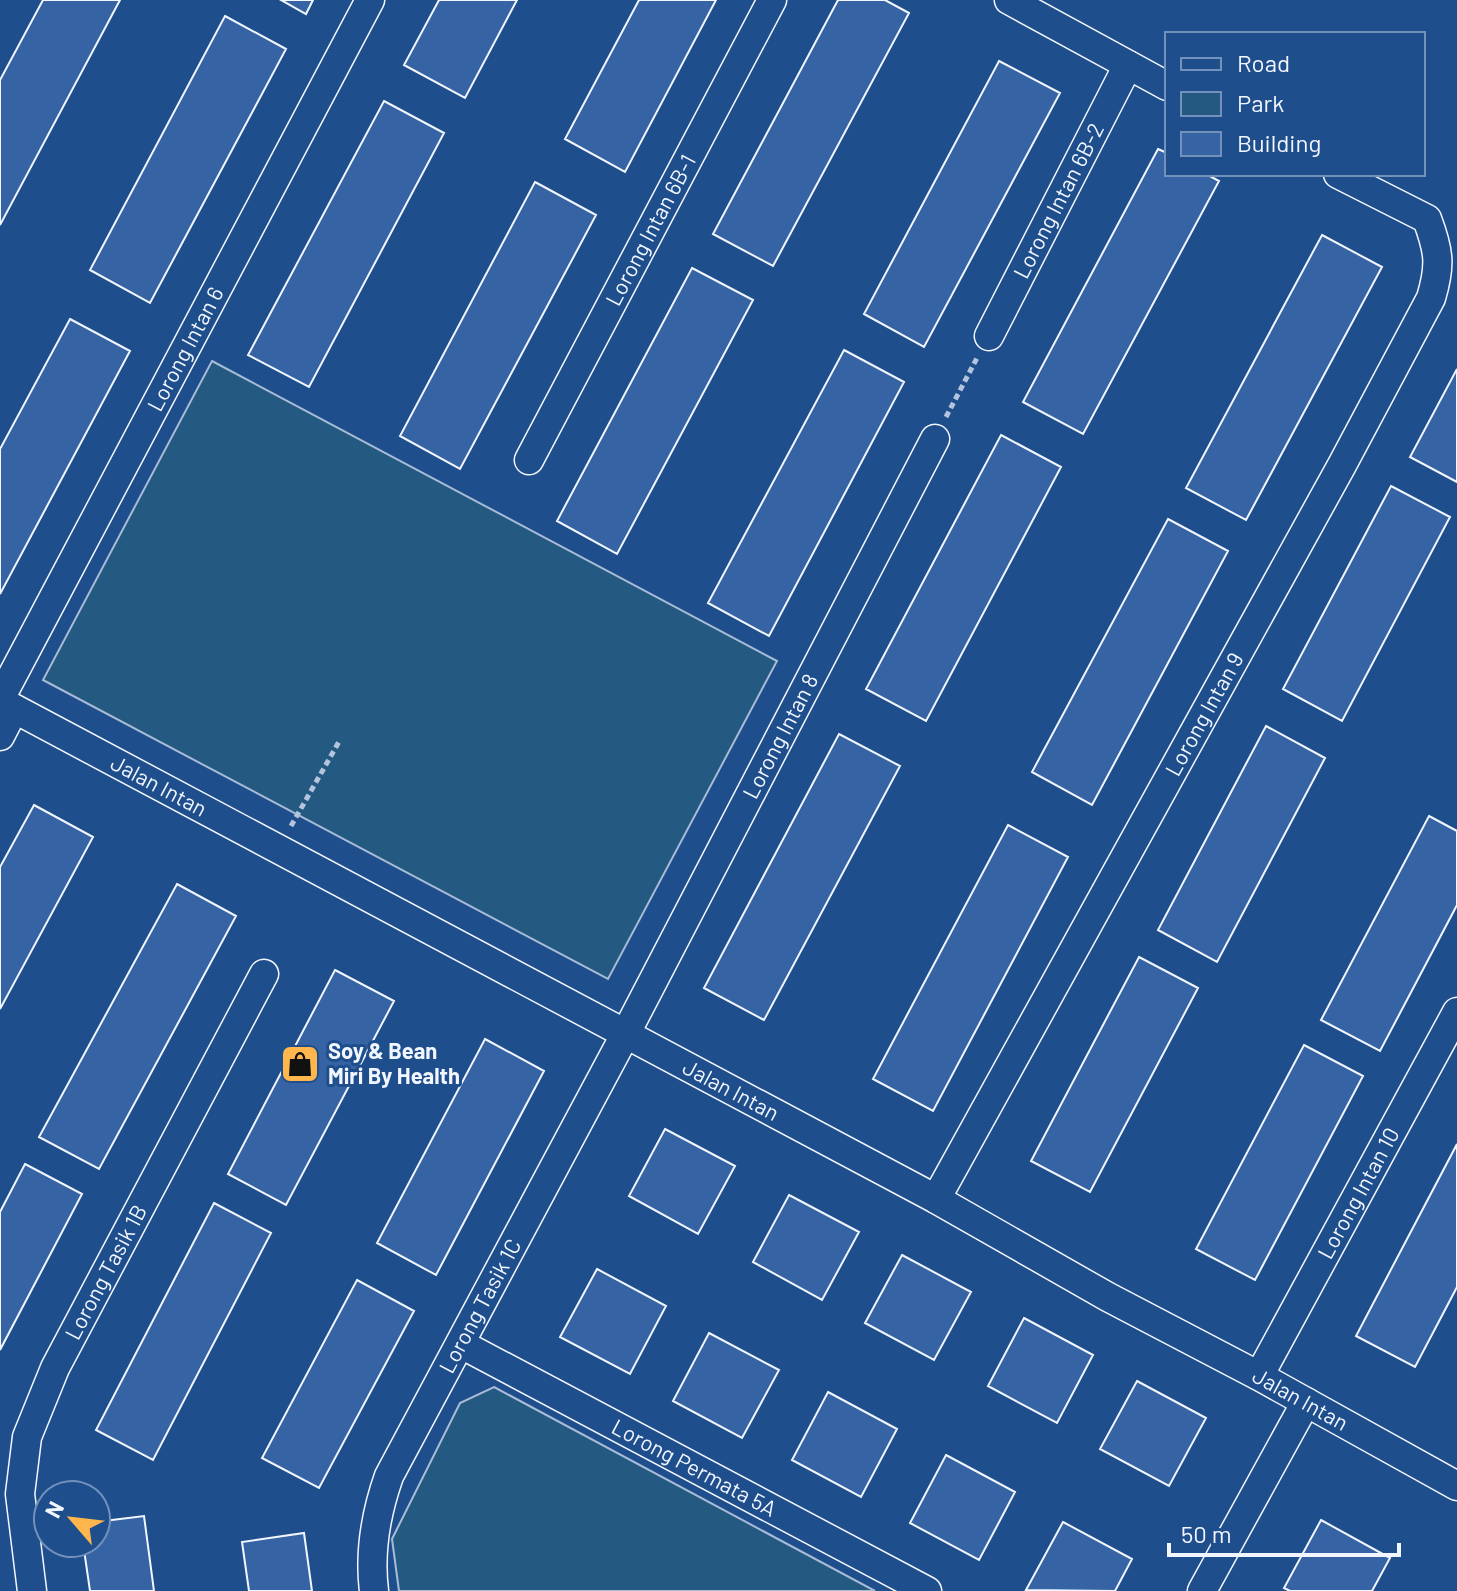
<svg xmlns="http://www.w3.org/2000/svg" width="1457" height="1591" font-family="Barlow,sans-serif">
  <rect width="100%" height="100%" fill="#1f4e8c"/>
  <path fill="#245a82" stroke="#a8bbd7" stroke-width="2" d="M 212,361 L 777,661 L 608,979 L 43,680 Z
    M 494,1387 L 875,1591 L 399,1591 L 392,1539 L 460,1403 Z"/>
  <path fill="#3563a3" stroke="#f2f6ff" stroke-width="2" d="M 43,0 L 120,0 L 0,225 L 0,80 Z
    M 281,0 L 313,0 L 306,14 Z
    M 439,0 L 517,0 L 465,98 L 404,65 Z
    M 639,0 L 716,0 L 625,172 L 565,139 Z
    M 838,0 L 885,0 L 909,13 L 773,266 L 713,234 Z
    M 225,16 L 286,49 L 150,303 L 90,270 Z
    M 999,61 L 1060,93 L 924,347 L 864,314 Z
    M 384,101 L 444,133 L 309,387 L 248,355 Z
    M 1158,149 L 1167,153 L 1167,174 L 1206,174 L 1219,181 L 1083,434 L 1023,402 Z
    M 535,182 L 596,215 L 460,469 L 400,436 Z
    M 1322,235 L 1382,267 L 1246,520 L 1186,488 Z
    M 692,268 L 753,300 L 617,554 L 557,521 Z
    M 70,319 L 130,351 L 0,594 L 0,449 Z
    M 844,350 L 904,382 L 769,636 L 708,603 Z
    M 1457,369 L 1457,482 L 1410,457 Z
    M 1001,435 L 1061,467 L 926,721 L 866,689 Z
    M 1391,486 L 1450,517 L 1342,721 L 1283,689 Z
    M 1168,519 L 1228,551 L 1092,805 L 1032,772 Z
    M 1266,726 L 1325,758 L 1217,962 L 1158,930 Z
    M 839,734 L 900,766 L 764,1020 L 704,988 Z
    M 34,805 L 93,837 L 0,1009 L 0,867 Z
    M 1429,816 L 1457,831 L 1457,905 L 1380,1051 L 1321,1020 Z
    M 1008,825 L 1068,857 L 933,1111 L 873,1079 Z
    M 177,884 L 236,916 L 99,1169 L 39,1137 Z
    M 1139,957 L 1198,988 L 1090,1192 L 1031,1161 Z
    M 335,970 L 394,1001 L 286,1205 L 228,1174 Z
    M 485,1039 L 544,1071 L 436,1275 L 377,1243 Z
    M 1304,1045 L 1363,1076 L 1255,1280 L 1196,1249 Z
    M 665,1129 L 735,1166 L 698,1234 L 629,1196 Z
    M 1457,1144 L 1457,1287 L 1415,1367 L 1356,1336 Z
    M 25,1164 L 82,1194 L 0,1350 L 0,1212 Z
    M 789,1195 L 859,1232 L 822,1300 L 753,1262 Z
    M 214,1203 L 271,1233 L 153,1460 L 96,1430 Z
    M 902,1255 L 971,1292 L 934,1360 L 865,1323 Z
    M 597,1269 L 666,1306 L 630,1374 L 560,1337 Z
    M 357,1280 L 414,1311 L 319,1488 L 262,1458 Z
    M 1024,1318 L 1093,1355 L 1057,1423 L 988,1386 Z
    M 709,1333 L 779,1370 L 742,1438 L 673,1401 Z
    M 1137,1381 L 1206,1418 L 1169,1486 L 1100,1449 Z
    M 828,1392 L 897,1429 L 861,1497 L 792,1460 Z
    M 946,1455 L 1015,1492 L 979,1560 L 910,1523 Z
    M 144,1516 L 154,1591 L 90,1591 L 83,1543 L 96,1543 L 96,1522 Z
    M 1321,1520 L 1390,1558 L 1372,1591 L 1290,1591 L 1284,1588 Z
    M 1063,1522 L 1132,1559 L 1115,1591 L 1026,1590 Z
    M 304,1533 L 312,1591 L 249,1591 L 242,1542 Z"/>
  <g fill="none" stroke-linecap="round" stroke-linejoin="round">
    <defs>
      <g id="street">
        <path d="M 1009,0 L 1167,86"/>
        <path id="s1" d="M 989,336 L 1128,65"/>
        <path id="s2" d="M 529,460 L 772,0"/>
        <path id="s3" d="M 0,699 L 370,0"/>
        <path id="s4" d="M 0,701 L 936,1199 L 1108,1297 L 1259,1376 L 1457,1486"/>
        <path d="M 0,736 L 14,709"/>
        <path id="s5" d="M 936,1199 L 1342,465 L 1431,298 C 1441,265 1439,251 1427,219 L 1338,174"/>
        <path id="s6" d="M 461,1344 L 927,1591"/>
        <path id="s7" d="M 1259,1376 L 1457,1012"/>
        <path id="s8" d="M 32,1591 L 20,1494 L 27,1437 L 55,1368 L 264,974"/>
        <path id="s9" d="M 374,1591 C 369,1551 376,1513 389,1476 L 626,1033 L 935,439"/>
        <path d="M 1202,1591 L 1306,1402"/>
      </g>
    </defs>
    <use href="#street" stroke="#f2f6ff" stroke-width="31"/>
    <path stroke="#b3c4dc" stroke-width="5" stroke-dasharray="6 4" stroke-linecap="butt" d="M 946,417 L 977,358
      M 291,826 L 340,740"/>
    <use href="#street" stroke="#1f4e8c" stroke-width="28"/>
  </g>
  <defs>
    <symbol id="shop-square" viewBox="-11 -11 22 22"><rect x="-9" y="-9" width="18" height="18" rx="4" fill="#ffb74d" stroke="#1f4e8c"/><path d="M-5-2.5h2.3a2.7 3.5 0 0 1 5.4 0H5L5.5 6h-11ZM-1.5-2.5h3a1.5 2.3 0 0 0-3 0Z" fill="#111"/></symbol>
  </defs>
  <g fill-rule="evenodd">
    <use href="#shop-square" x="278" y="1042" width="44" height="44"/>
  </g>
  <g text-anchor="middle" stroke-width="6" stroke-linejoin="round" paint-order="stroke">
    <g font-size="22" fill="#f2f6ff" stroke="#1f4e8c">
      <text dy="8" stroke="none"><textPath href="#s1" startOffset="152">Lorong Intan 6B-2</textPath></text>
      <text dy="8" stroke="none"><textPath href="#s2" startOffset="260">Lorong Intan 6B-1</textPath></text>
      <text dy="8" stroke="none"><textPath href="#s3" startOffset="396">Lorong Intan 6</textPath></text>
      <text dy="8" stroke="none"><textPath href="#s5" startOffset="554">Lorong Intan 9</textPath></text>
      <text dy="8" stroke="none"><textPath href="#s9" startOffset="954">Lorong Intan 8</textPath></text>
      <text dy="8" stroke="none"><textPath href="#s4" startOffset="180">Jalan Intan</textPath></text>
      <text dy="8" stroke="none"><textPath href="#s4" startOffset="828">Jalan Intan</textPath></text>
      <text dy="8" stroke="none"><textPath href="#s7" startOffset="208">Lorong Intan 10</textPath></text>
      <text dy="8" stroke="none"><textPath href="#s8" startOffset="338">Lorong Tasik 1B</textPath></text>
      <text dy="8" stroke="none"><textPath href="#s9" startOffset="310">Lorong Tasik 1C</textPath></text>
      <text dy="8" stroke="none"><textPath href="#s4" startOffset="1476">Jalan Intan</textPath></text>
      <text dy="8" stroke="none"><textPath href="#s6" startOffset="264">Lorong Permata 5A</textPath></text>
    </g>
    <g font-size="22" font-weight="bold" fill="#f2f6ff" stroke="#1f4e8c" text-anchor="start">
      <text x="328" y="1059">Soy &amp; Bean<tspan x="328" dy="25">Miri By Health</tspan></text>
    </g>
  </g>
  <rect x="1165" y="32" width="260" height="144" fill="#1f4e8c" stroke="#7391ba" stroke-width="2"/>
  <rect x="1181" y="58" width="40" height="12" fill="#1f4e8c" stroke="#7391ba" stroke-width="2"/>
  <text x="1237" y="72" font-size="24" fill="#f2f6ff">Road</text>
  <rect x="1181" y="92" width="40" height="24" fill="#245a82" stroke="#7391ba" stroke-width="2"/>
  <text x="1237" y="112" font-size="24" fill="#f2f6ff">Park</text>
  <rect x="1181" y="132" width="40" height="24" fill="#3563a3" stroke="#7391ba" stroke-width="2"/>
  <text x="1237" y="152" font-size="24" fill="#f2f6ff">Building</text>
  <g transform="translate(72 1519) rotate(298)"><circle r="38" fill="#1f4e8c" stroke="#7391ba" stroke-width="2"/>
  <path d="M0-6L14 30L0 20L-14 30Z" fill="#ffb74d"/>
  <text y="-12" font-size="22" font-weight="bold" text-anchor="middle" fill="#f2f6ff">N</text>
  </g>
  <path d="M1169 1543v12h230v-12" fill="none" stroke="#f2f6ff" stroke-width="4"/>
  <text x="1181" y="1543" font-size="24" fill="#f2f6ff" stroke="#1f4e8c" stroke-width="6" paint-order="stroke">50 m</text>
</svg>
